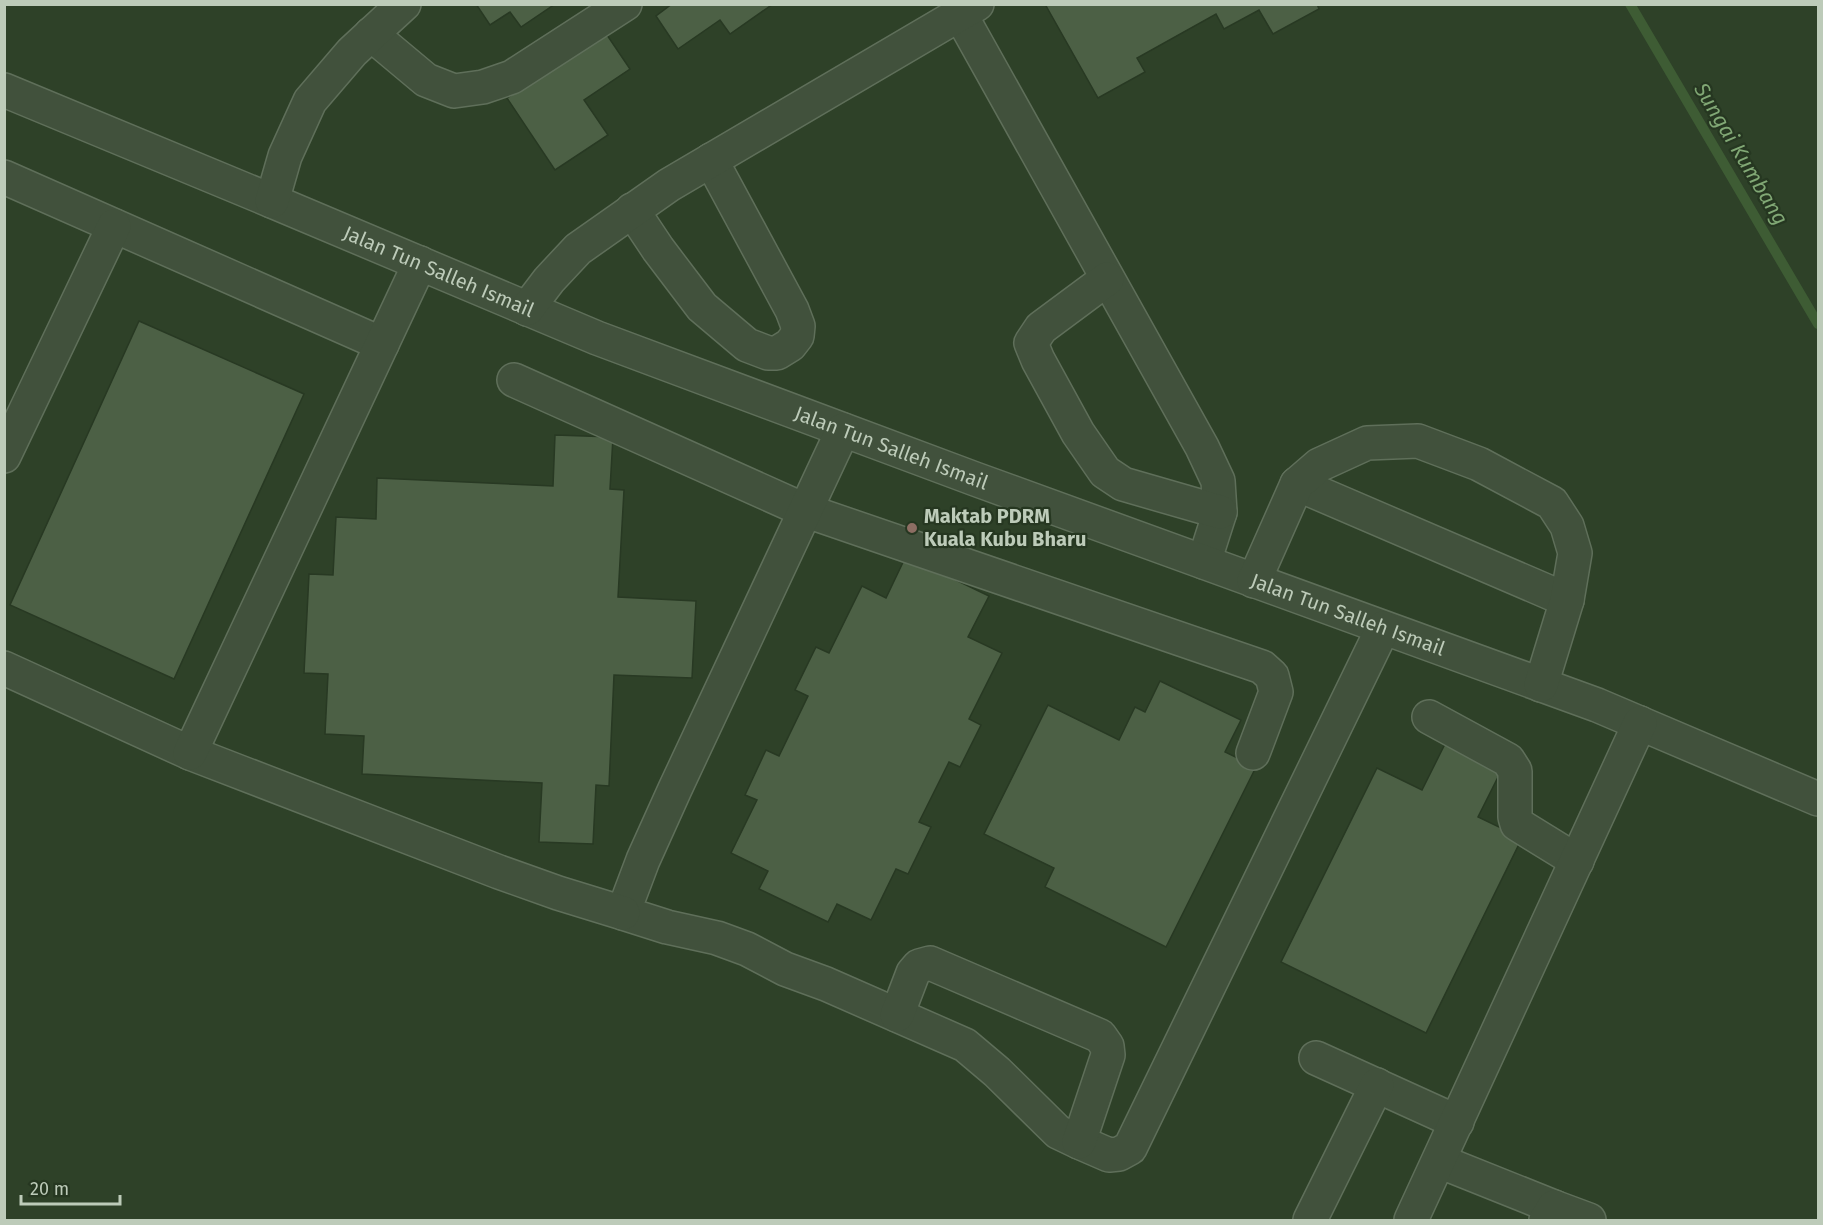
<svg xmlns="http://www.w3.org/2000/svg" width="1823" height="1225" font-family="'Fira Sans',sans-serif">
  <rect width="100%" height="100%" fill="#2e4128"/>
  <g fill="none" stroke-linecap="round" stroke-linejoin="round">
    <path stroke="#3e5c34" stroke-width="10" d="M 1630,4 L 1818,324"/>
  </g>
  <path fill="#4c6045" stroke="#283923" stroke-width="1.5" d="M 476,4 L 555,4 L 521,27 L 510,12 L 490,25 Z
    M 672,4 L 773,4 L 730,34 L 720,20 L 678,49 L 656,16 Z
    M 1045,4 L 1317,4 L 1319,9 L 1273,34 L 1259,10 L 1224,29 L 1216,14 L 1137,58 L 1145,72 L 1098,98 Z
    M 605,32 L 630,69 L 584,100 L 608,135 L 555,170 L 507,98 Z
    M 139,321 L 304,394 L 174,679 L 10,605 Z
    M 555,435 L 613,437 L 610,489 L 624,490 L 618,597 L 696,601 L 692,678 L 614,675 L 609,786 L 596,785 L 593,844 L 539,842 L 542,783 L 362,774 L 364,736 L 325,734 L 328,674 L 304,673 L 309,574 L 333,575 L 336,517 L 376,519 L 377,478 L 553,486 Z
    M 906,556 L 989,596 L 968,637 L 1002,653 L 969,719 L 981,725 L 960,767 L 949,762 L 919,822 L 931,827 L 908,874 L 896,869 L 871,920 L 837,904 L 828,922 L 759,889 L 768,871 L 731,853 L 757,800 L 745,795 L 766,750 L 779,756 L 808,696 L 795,690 L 816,647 L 829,653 L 862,586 L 886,598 Z
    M 1160,681 L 1241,720 L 1225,752 L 1256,767 L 1166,947 L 1045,887 L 1054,868 L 984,834 L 1048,705 L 1119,740 L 1135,707 L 1145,712 Z
    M 1449,736 L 1505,763 L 1478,817 L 1522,838 L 1426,1033 L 1281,962 L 1377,768 L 1422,790 Z"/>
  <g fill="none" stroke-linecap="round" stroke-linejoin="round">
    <defs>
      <g id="minor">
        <path d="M 960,14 L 1202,447 L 1218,481 L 1220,512 L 1204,562"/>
        <path d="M 371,34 L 426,80 L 454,91 L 483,87 L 512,77 L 625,4"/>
        <path id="s1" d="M 4,90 L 272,201 L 597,338 L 975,479 L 1597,705 L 1818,799"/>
        <path d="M 4,177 L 382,344"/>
        <path d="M 272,201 L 285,156 L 310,101 L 352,52 L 404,4"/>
        <path d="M 632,210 L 658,249 L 702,307 L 747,345 L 768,353 L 777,353 L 790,345 L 797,336 L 798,326 L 792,310 L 711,160"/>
        <path d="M 1107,279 L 1041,328 L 1031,343 L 1038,360 L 1078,433 L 1105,472 L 1123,484 L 1220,512"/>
        <path d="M 527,309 L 549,280 L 578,249 L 669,185 L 977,4"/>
        <path d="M 514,380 L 804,510 L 1262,667 L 1272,676 L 1276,692 L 1253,753"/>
        <path d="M 843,430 L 675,789 L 643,860 L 623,913 L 667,927 L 717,938 L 747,949 L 785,969 L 826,984 L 965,1045 L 997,1072 L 1058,1132 L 1079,1142 L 1109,1155 L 1119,1154 L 1130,1148 L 1383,628"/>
        <path d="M 4,456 L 114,226"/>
        <path d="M 1297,484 L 1567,600"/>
        <path d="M 1254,581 L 1297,484 L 1319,465 L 1367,443 L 1418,441 L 1479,464 L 1552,503 L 1567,526 L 1575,553 L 1567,600 L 1541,685"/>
        <path d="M 4,668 L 190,753 L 499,872 L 558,893 L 623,913"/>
        <path d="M 1429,717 L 1508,760 L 1515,771 L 1515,817 L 1517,824 L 1577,861"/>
        <path d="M 190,753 L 420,263"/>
        <path d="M 897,1015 L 913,973 L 919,966 L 930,963 L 1100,1036 L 1107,1046 L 1108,1055 L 1079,1142"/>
        <path d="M 1316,1058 L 1457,1122"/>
        <path d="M 1439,1161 L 1554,1207"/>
        <path d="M 1310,1220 L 1377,1085"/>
        <path d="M 1411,1220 L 1640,723"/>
        <path d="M 1546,1220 L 1554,1207 L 1589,1220"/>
      </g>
    </defs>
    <use href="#minor" stroke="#5f6f5a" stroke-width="36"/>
    <use href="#minor" stroke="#41513c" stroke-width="33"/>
  </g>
  <circle fill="#8d6e63" stroke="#263721" stroke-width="2" cx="912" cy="528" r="6"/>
  <g text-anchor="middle" stroke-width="4.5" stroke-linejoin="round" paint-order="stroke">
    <g font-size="20" fill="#bdcbb9" stroke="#263721">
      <text dy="7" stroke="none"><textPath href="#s1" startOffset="471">Jalan Tun Salleh Ismail</textPath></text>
      <text dy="7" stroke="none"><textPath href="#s1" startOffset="957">Jalan Tun Salleh Ismail</textPath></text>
      <text dy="7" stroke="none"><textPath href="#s1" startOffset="1443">Jalan Tun Salleh Ismail</textPath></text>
    </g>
    <g font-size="20" font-weight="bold" fill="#bdcbb9" stroke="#263721" text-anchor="start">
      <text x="924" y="523">Maktab PDRM<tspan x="924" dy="23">Kuala Kubu Bharu</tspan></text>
    </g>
    <g font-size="21" font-style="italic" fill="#81a875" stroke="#263721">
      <text transform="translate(1741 154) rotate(59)" y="7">Sungai Kumbang</text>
    </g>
  </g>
  <rect width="1823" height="1225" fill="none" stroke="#bdcbb9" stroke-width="12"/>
  <path d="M21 1195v9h99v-9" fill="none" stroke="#bdcbb9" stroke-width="3"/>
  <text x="30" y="1195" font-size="18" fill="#bdcbb9" stroke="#263721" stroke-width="4.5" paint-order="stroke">20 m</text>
</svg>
